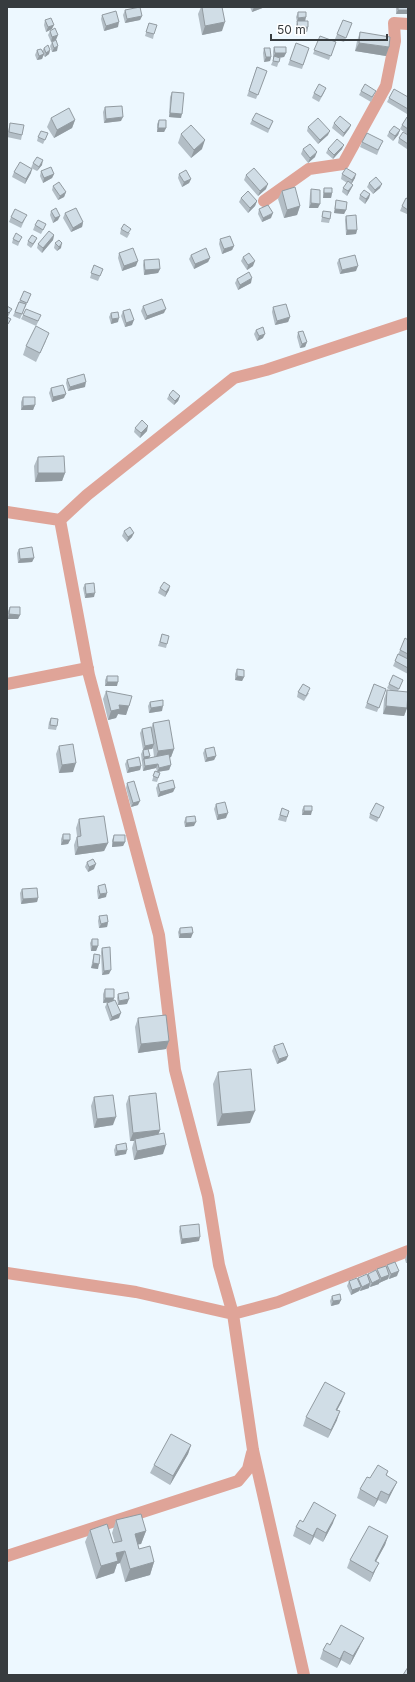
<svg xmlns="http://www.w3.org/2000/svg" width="415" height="1682" font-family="Inter,sans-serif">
  <rect width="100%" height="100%" fill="#edf8ff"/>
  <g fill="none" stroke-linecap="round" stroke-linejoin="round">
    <path stroke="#dfa498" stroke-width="12" d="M 264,201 L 309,169 L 343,164 L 386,86 L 395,41 L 394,23 L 408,24
      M 7,512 L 60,520 L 89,675 L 159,935 L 175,1070 L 208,1196 L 219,1265 L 233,1314 L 253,1450 L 304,1675
      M 60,520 L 87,495 L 234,378 L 266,370 L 408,323
      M 7,684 L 88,668
      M 7,1273 L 136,1292 L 233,1314 L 278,1302 L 408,1251
      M 7,1556 L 238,1481 L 248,1469 L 252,1453"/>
  </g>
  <path fill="#b3bec6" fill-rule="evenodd" d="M 201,7 L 222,7 L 222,31 L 202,35 L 198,14 Z
    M 250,7 L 265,7 L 252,12 Z
    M 396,7 L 408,7 L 396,14 Z
    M 125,10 L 142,16 L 140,20 L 125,23 L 123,15 Z
    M 298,12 L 305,21 L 308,27 L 307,32 L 296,33 L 296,25 L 297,22 L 296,17 Z
    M 102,15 L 118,27 L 104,31 L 101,19 Z
    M 45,20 L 52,29 L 46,32 L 44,25 Z
    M 343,20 L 352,23 L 344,42 L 335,39 Z
    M 149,23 L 154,34 L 153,39 L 145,36 Z
    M 50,31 L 56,40 L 51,42 L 48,35 Z
    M 360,32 L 386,56 L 355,51 L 357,41 Z
    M 320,36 L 336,42 L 329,60 L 313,54 Z
    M 52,42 L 57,51 L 52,52 L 50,46 Z
    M 296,43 L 309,48 L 302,69 L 288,65 Z
    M 274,47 L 286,53 L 284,57 L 280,58 L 277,67 L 271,65 L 274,58 L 273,58 L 273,51 Z
    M 44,48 L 50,50 L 49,54 L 45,57 L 43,55 L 42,59 L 37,60 L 35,55 L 37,50 L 42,51 Z
    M 264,48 L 271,57 L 270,61 L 264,62 L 263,53 Z
    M 257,67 L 267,71 L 256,99 L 247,96 Z
    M 326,88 L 324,93 L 319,102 L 312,98 L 314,93 Z
    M 361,91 L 374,95 L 371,102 L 359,95 Z
    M 172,92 L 181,118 L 169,117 L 170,97 Z
    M 408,97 L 408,113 L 407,114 L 387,102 L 389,98 Z
    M 105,107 L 121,121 L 104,123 L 103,112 Z
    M 51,118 L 75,120 L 72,128 L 54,138 L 47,127 Z
    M 408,118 L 408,135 L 400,129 L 402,125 Z
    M 159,120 L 166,128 L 164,132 L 157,132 L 157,124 Z
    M 252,120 L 273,121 L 268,133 L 250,124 Z
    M 10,123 L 22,135 L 21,140 L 7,137 L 9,127 Z
    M 334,123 L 351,125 L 349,129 L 343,137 L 332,128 Z
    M 308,127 L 328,135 L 318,144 L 307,131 Z
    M 400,130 L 398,135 L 393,141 L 387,136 L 389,132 Z
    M 48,133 L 43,144 L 37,141 L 38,137 Z
    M 181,134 L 202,149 L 191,158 L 178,143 Z
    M 408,135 L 408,149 L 407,149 L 398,143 L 399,138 Z
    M 362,142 L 381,145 L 377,155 L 360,147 Z
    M 303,149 L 315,157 L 308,163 L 301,154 Z
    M 328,149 L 342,149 L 333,159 L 326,153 Z
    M 33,163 L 42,165 L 37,171 L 31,168 Z
    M 41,171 L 54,174 L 52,178 L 43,183 L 40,176 Z
    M 14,172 L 31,173 L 25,184 L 12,177 Z
    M 179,174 L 191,179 L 189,183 L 182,187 L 178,178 Z
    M 342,174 L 355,178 L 351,184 L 353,185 L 351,189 L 347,196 L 342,192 L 343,188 L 347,183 L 341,179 Z
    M 246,175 L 266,189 L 258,196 L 244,180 Z
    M 369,183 L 380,188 L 373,194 L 367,187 Z
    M 53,186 L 66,192 L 64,197 L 58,200 L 52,190 Z
    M 324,188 L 332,193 L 331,198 L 323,198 L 323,193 Z
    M 311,189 L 318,208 L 309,208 L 310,194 Z
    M 282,191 L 300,206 L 297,215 L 284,218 L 278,199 Z
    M 370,194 L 369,198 L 365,204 L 359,199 L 360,195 Z
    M 241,198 L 257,201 L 255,206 L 248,213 L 239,202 Z
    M 408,199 L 408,213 L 407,214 L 400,211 L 402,206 Z
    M 336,200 L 346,210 L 344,214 L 334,213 L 335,205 Z
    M 259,209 L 271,218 L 262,222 L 258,214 Z
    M 51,211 L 58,220 L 53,223 L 50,215 Z
    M 323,211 L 330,219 L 329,223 L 321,222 Z
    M 65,213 L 83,222 L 82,227 L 71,232 L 63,218 Z
    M 346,216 L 357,230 L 356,234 L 346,235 L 345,220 Z
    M 11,217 L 25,219 L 21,228 L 9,222 Z
    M 46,224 L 41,234 L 33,230 L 35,225 Z
    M 121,229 L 130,233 L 127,238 L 120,234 Z
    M 54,235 L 53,240 L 42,253 L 37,248 L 38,244 Z
    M 37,238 L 35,242 L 31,248 L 27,245 L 28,241 Z
    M 13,239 L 20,241 L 18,246 L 12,243 Z
    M 220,239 L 234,246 L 232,250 L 222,254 L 219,244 Z
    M 55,243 L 61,248 L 57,251 L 54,248 Z
    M 119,253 L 136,266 L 122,271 L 118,258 Z
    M 191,255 L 210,258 L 208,262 L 194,269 L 189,259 Z
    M 243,257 L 253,266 L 247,270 L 241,261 Z
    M 339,259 L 356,271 L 340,274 L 337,263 Z
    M 144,260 L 160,269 L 158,273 L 144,275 L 143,265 Z
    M 94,265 L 103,269 L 98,281 L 90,278 Z
    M 237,279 L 251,283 L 238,290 L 235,283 Z
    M 24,291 L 31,294 L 25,308 L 25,307 L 20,319 L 13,316 L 19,302 Z
    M 7,306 L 10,313 L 8,317 L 7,317 Z
    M 143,306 L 164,313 L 145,320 L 141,311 Z
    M 273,307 L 290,317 L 288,322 L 275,325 L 272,312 Z
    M 123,311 L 132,325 L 125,327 L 121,316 Z
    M 111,313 L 118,322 L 111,324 L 109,317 Z
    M 23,315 L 39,320 L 36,326 L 21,319 Z
    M 256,330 L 263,338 L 257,341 L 254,334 Z
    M 298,332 L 307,342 L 305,347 L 300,348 L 297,337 Z
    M 46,341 L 36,362 L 23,355 L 26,346 Z
    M 67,379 L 85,387 L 68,391 L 66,383 Z
    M 51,388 L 64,398 L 52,402 L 49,393 Z
    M 169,395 L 180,396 L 178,401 L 174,405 L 167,399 Z
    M 23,397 L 35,405 L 33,410 L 21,410 L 21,402 Z
    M 135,428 L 147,431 L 140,438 L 134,432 Z
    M 38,457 L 65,473 L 62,481 L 35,482 L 34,466 Z
    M 124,531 L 132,537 L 127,542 L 122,536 Z
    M 19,549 L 34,558 L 32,562 L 18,563 L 17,553 Z
    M 85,584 L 94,597 L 85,598 L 83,588 Z
    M 160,588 L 169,590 L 165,597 L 158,593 Z
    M 10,607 L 20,615 L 18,619 L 8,619 L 8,611 Z
    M 162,634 L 167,644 L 166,648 L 158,646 Z
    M 408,640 L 408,674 L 393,666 L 400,650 Z
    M 237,669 L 244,677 L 242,681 L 235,680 L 235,674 Z
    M 107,676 L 117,686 L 105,686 L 105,680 Z
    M 403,680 L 398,691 L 407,708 L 404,716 L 383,714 L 384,699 L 387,690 L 392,691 L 387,688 L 389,684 Z
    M 374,684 L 386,689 L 377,712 L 365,708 Z
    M 106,691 L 129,706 L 126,715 L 118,714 L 116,718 L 108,720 L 103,699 Z
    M 298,692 L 309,693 L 304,701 L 297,697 Z
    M 150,702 L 162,711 L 149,713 L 148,706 Z
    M 51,718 L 57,726 L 56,730 L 48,729 L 49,722 Z
    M 153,723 L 174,749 L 171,757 L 169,758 L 171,765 L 169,770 L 157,772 L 160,773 L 157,782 L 152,781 L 155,771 L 157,772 L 156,768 L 143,771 L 141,754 L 143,750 L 140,733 L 142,729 L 151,728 ZM 153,748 L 154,757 L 149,758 L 150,756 L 148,749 L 152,749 Z
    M 59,746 L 73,772 L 59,773 L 56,754 Z
    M 205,749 L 216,756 L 214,760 L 205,762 L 203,753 Z
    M 127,760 L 141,766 L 140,770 L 127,773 L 125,764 Z
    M 127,783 L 138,805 L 131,807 L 126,788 Z
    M 158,784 L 175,788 L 173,792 L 158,797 L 156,788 Z
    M 216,804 L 226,818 L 217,820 L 214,809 Z
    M 304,806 L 311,815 L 302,815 L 302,810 Z
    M 384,807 L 377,822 L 369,818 L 370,814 Z
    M 282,808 L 289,811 L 286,822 L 278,820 Z
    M 186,817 L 194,826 L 185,827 L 184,822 Z
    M 79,819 L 108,843 L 104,851 L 75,855 L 74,845 L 77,836 L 76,828 Z
    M 63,834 L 70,840 L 68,844 L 61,845 L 61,839 Z
    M 114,835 L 125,842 L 123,846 L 112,847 L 112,840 Z
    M 87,862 L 94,869 L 88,872 L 85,867 Z
    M 98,886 L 106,897 L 98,899 L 97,891 Z
    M 22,889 L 38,898 L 37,902 L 21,904 L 20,893 Z
    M 99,916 L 108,922 L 107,927 L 99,928 L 98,921 Z
    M 180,928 L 191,938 L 179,938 L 178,932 Z
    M 92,939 L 98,946 L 96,951 L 91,951 L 90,943 Z
    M 102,948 L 109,974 L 102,975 L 101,952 Z
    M 94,954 L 98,969 L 91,968 L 93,958 Z
    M 105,989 L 114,1000 L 119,1018 L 110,1021 L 105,1007 L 107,1003 L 108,1002 L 103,1003 L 103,994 Z
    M 118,994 L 127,1004 L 118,1005 L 117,998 Z
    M 138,1018 L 169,1041 L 166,1049 L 138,1053 L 135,1027 Z
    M 274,1046 L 288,1056 L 286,1060 L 277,1064 L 272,1051 Z
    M 218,1072 L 250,1123 L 217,1126 L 213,1084 Z
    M 129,1096 L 160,1130 L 158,1135 L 163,1154 L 134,1160 L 132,1148 L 134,1141 L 130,1141 L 126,1104 Z
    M 94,1097 L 113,1125 L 94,1128 L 91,1106 Z
    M 116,1145 L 126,1154 L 115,1156 L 114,1150 Z
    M 180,1226 L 199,1241 L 181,1244 L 179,1231 Z
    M 407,1254 L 408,1254 L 408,1263 L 406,1263 L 405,1259 Z
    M 387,1265 L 397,1276 L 389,1279 L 389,1277 L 388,1279 L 379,1283 L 379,1282 L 379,1284 L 370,1287 L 369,1286 L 369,1288 L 360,1291 L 360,1290 L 359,1291 L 351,1295 L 347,1286 L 349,1281 L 358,1279 L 358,1278 L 367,1276 L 368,1274 L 377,1271 L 377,1269 L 386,1267 Z
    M 332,1296 L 341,1300 L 339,1304 L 331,1306 L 330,1301 Z
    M 342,1401 L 337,1410 L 337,1420 L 328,1438 L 303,1426 L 306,1417 Z
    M 191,1445 L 188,1454 L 170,1485 L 150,1473 L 154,1465 Z
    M 388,1471 L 386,1476 L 397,1482 L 386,1504 L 378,1500 L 374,1507 L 357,1498 L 360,1489 L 370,1478 Z
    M 116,1520 L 146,1531 L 141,1544 L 138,1544 L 139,1549 L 154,1562 L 150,1575 L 125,1582 L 120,1563 L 117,1564 L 114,1573 L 96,1579 L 85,1542 L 90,1530 L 113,1543 L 115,1543 L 112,1533 Z
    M 303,1522 L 333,1523 L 323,1542 L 314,1537 L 310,1545 L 293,1536 L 296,1527 Z
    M 388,1536 L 385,1545 L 376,1561 L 375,1571 L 370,1582 L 347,1568 L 350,1560 Z
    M 330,1645 L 360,1646 L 350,1665 L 341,1660 L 337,1668 L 320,1659 L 323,1650 Z"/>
  <path fill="#929ba1" d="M 254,7 L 265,7 L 252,12 Z
    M 398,10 L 408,10 L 408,14 L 396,14 Z
    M 142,16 L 140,20 L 125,23 L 127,19 Z
    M 306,17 L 305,22 L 297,22 L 298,18 Z
    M 119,22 L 118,27 L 104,31 L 106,26 Z
    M 225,22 L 222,31 L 202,35 L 205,26 Z
    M 54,25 L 52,29 L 46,32 L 48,27 Z
    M 308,27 L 307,32 L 296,33 L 298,28 Z
    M 58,35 L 56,40 L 51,42 L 52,37 Z
    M 359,43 L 389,47 L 386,56 L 355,51 Z
    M 58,46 L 57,51 L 52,52 L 54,48 Z
    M 50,50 L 49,54 L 45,57 L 46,53 Z
    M 275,53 L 286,53 L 284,57 L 273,58 Z
    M 44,54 L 42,59 L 37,60 L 39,56 Z
    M 266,57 L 271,57 L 270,61 L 264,62 Z
    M 170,113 L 182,114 L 181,118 L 169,117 Z
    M 123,117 L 121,121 L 104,123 L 106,119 Z
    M 75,120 L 72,128 L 54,138 L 57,130 Z
    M 351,125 L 349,129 L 343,137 L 344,133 Z
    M 158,128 L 166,128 L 164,132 L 157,132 Z
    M 400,130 L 398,135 L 393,141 L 395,136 Z
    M 330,131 L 328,135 L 318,144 L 320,140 Z
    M 205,140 L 202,149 L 191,158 L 194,150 Z
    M 344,145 L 342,149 L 333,159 L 334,155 Z
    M 317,152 L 315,157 L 308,163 L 310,158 Z
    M 43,160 L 42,165 L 37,171 L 39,167 Z
    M 32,169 L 31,173 L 25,184 L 26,179 Z
    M 54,174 L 52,178 L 43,183 L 44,178 Z
    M 356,174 L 355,178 L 351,185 L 352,180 Z
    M 191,179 L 189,183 L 182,187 L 184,182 Z
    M 268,184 L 266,189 L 258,196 L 260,191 Z
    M 382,184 L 380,188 L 373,194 L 375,190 Z
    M 353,185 L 351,189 L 347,196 L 348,191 Z
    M 66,192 L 64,197 L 58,200 L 60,196 Z
    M 324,193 L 332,193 L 331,198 L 323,198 Z
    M 370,194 L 369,198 L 365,204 L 366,199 Z
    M 257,201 L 255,206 L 248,213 L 250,208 Z
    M 311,203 L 320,204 L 318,208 L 309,208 Z
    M 300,206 L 297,215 L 284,218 L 287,210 Z
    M 335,209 L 346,210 L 344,214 L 334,213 Z
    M 273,213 L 271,218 L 262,222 L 263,218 Z
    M 60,216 L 58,220 L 53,223 L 55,218 Z
    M 83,222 L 82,227 L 71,232 L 73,228 Z
    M 347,230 L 357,230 L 356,234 L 346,235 Z
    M 54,235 L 53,240 L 42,253 L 43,248 Z
    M 37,238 L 35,242 L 31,248 L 33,244 Z
    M 62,243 L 61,248 L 57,251 L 59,247 Z
    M 234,246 L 232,250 L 222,254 L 224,249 Z
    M 210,258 L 208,262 L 194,269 L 195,264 Z
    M 138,261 L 136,266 L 122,271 L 124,266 Z
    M 255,261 L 253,266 L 247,270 L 248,265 Z
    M 358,266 L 356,271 L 340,274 L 342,270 Z
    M 160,269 L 158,273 L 144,275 L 145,270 Z
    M 252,278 L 251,283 L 238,290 L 240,285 Z
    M 166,309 L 164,313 L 145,320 L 147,316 Z
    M 290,317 L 288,322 L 275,325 L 277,321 Z
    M 119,318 L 118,322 L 111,324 L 112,319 Z
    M 134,320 L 132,325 L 125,327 L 126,323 Z
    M 265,334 L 263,338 L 257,341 L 259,336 Z
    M 307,342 L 305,347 L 300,348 L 302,344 Z
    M 86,382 L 85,387 L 68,391 L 70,387 Z
    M 66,394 L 64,398 L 52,402 L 53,397 Z
    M 180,396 L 178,401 L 174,405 L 175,401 Z
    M 35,405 L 33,410 L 21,410 L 23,406 Z
    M 148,426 L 147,431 L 140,438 L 141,433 Z
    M 38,473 L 65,473 L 62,481 L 35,482 Z
    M 134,533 L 132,537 L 127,542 L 128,537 Z
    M 34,558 L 32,562 L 18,563 L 20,559 Z
    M 170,586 L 169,590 L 165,597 L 166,592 Z
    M 95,593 L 94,597 L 85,598 L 86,594 Z
    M 9,614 L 20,615 L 18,619 L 8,619 Z
    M 237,676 L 244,677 L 242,681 L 235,680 Z
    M 107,682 L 118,682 L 117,686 L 105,686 Z
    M 119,705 L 129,706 L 126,715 L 118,714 L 116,718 L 108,720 L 111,711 Z
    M 163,706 L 162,711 L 149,713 L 151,708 Z
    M 386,706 L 407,708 L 404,716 L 383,714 Z
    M 154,744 L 152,749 L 143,750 L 145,746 Z
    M 174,749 L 171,757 L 155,760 L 158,751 Z
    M 150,756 L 148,761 L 144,759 L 142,762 L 144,757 Z
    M 216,756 L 214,760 L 205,762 L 207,758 Z
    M 76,763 L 73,772 L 59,773 L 62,765 Z
    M 158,764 L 156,768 L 143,771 L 145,766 Z
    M 171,765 L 169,770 L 157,772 L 159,768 Z
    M 141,766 L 140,770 L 127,773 L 129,768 Z
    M 175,788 L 173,792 L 158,797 L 160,792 Z
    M 140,801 L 138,805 L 131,807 L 133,803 Z
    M 304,811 L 312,811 L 311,815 L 302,815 Z
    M 228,813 L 226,818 L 217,820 L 218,815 Z
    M 196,822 L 194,826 L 185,827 L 186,823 Z
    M 63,840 L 70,840 L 68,844 L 61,845 Z
    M 113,842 L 125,842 L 123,846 L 112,847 Z
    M 108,843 L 104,851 L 75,855 L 78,847 Z
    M 96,864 L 94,869 L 88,872 L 89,867 Z
    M 107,893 L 106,897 L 98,899 L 100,894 Z
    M 38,898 L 37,902 L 21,904 L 23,899 Z
    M 108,922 L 107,927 L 99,928 L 101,924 Z
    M 193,933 L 191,938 L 179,938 L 180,934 Z
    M 92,946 L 98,946 L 96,951 L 91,951 Z
    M 93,963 L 99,964 L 98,969 L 91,968 Z
    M 111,970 L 109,974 L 102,975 L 104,971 Z
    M 105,998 L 114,998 L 113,1002 L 103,1003 Z
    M 129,999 L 127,1004 L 118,1005 L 119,1001 Z
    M 121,1013 L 119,1018 L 110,1021 L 112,1017 Z
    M 169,1041 L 166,1049 L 138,1053 L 141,1044 Z
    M 288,1056 L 286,1060 L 277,1064 L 279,1059 Z
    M 255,1111 L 250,1123 L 217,1126 L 222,1114 Z
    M 116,1117 L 113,1125 L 94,1128 L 97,1119 Z
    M 160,1130 L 157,1138 L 135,1139 L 134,1141 L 130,1141 L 133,1133 Z
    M 166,1145 L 163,1154 L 134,1160 L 137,1151 Z
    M 127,1150 L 126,1154 L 115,1156 L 117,1151 Z
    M 200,1237 L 199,1241 L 181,1244 L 182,1239 Z
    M 399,1271 L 397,1276 L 389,1279 L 391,1274 Z
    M 389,1275 L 388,1279 L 379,1283 L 381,1278 Z
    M 380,1279 L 379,1284 L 370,1287 L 372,1283 Z
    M 370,1283 L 369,1288 L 360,1291 L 362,1287 Z
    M 361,1287 L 359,1291 L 351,1295 L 352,1290 Z
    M 341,1300 L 339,1304 L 331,1306 L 333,1301 Z
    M 345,1393 L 342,1401 L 333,1418 L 336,1410 Z
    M 340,1411 L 337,1420 L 328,1438 L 331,1430 Z
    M 191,1445 L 188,1454 L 170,1485 L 173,1476 Z
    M 397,1482 L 386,1504 L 389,1495 Z
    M 381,1491 L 378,1500 L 374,1507 L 377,1499 Z
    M 336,1515 L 333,1523 L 323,1542 L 326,1533 Z
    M 317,1528 L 314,1537 L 310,1545 L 313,1536 Z
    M 146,1531 L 141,1544 L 131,1546 L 135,1534 Z
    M 388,1536 L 385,1545 L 372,1569 L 375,1561 Z
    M 125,1551 L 120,1563 L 117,1564 L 114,1573 L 96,1579 L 101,1566 L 116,1553 Z
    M 154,1562 L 150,1575 L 125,1582 L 130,1569 Z
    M 379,1563 L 375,1571 L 370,1582 L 373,1573 Z
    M 364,1638 L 360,1646 L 350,1665 L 353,1656 Z
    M 344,1651 L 341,1660 L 337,1668 L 340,1659 Z"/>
  <path fill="#d0dde6" stroke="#929ba1" d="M 140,7 L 142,16 L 127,19 L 125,10 Z
    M 202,7 L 222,7 L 225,22 L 205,26 Z
    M 398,7 L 408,7 L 408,10 L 398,10 Z
    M 116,11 L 119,22 L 106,26 L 102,15 Z
    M 298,12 L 306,12 L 306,17 L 298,18 Z
    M 51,18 L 54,25 L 48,27 L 45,20 Z
    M 343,20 L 352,23 L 346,38 L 337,34 Z
    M 297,21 L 308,21 L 308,27 L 298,28 Z
    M 149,23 L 157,25 L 154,34 L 146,32 Z
    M 55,28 L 58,35 L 52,37 L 50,31 Z
    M 360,32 L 390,37 L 389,47 L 359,43 Z
    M 320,36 L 336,42 L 331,56 L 314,50 Z
    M 56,40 L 58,46 L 54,48 L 52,42 Z
    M 296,43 L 309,48 L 303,65 L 290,60 Z
    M 48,45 L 50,50 L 46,53 L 44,48 Z
    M 274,47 L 286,47 L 286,53 L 275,53 Z
    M 264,48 L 270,48 L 271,57 L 266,57 Z
    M 41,49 L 44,54 L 39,56 L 37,50 Z
    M 274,56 L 280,58 L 279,62 L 273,61 Z
    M 257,67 L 267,71 L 258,95 L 249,91 Z
    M 319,84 L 326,88 L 321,97 L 314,93 Z
    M 365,84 L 376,91 L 372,97 L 361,91 Z
    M 394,89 L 408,97 L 408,109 L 389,98 Z
    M 172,92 L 184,93 L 182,114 L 170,113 Z
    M 122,106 L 123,117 L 106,119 L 105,107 Z
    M 69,108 L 75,120 L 57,130 L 51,118 Z
    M 256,113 L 273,121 L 269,129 L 252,120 Z
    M 340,116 L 351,125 L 344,133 L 334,123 Z
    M 407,117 L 408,118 L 408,129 L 402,125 Z
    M 318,118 L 330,131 L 320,140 L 308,127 Z
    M 159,120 L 166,120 L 166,128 L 158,128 Z
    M 10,123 L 24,125 L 22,135 L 9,132 Z
    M 191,125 L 205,140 L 194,150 L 181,134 Z
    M 394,126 L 400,130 L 395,136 L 389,132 Z
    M 41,131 L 48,133 L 45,140 L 38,137 Z
    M 403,132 L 408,135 L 408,144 L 399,138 Z
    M 367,133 L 383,141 L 378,150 L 362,142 Z
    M 337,139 L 344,145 L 334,155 L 328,149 Z
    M 310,144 L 317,152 L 310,158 L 303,149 Z
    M 37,157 L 43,160 L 39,167 L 33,163 Z
    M 20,162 L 32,169 L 26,179 L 14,172 Z
    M 51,167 L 54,174 L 44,178 L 41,171 Z
    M 254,168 L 268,184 L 260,191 L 246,175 Z
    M 346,168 L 356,174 L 352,180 L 342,174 Z
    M 186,170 L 191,179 L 184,182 L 179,174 Z
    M 376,177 L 382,184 L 375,190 L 369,183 Z
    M 348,181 L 353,185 L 348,191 L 343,188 Z
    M 59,182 L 66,192 L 60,196 L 53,186 Z
    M 295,187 L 300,206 L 287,210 L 282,191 Z
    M 324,188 L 332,188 L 332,193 L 324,193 Z
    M 311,189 L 320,190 L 320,204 L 311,203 Z
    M 364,190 L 370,194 L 366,199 L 360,195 Z
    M 248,191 L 257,201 L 250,208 L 241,198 Z
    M 406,198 L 408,199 L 408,210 L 402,206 Z
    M 336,200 L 347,202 L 346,210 L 335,209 Z
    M 268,205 L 273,213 L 263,218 L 259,209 Z
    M 56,208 L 60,216 L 55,218 L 51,211 Z
    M 76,208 L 83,222 L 73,228 L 65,213 Z
    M 15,209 L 27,215 L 22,223 L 11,217 Z
    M 323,211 L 331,212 L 330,219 L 322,217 Z
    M 356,215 L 357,230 L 347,230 L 346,216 Z
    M 38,220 L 46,224 L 43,230 L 35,225 Z
    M 124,224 L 131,229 L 128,233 L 121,229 Z
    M 49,231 L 54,235 L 43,248 L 38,244 Z
    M 16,233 L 22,237 L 19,242 L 13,239 Z
    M 32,235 L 37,238 L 33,244 L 28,241 Z
    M 230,236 L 234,246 L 224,249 L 220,239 Z
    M 59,240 L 62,243 L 59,247 L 55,243 Z
    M 133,248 L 138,261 L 124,266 L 119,253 Z
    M 206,248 L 210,258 L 195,264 L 191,255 Z
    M 249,253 L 255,261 L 248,265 L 243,257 Z
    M 355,255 L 358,266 L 342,270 L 339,259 Z
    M 159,259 L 160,269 L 145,270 L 144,260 Z
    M 94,265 L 103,269 L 100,276 L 91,273 Z
    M 249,272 L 252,278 L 240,285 L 237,279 Z
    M 24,291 L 31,294 L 27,303 L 20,300 Z
    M 162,299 L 166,309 L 147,316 L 143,306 Z
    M 19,302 L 26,304 L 22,314 L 15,312 Z
    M 286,304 L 290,317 L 277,321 L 273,307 Z
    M 7,306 L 12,309 L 9,313 L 7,311 Z
    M 26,309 L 41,315 L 38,321 L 23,315 Z
    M 130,309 L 134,320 L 126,323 L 123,311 Z
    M 118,312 L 119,318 L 112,319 L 111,313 Z
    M 7,317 L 11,319 L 8,324 L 7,323 Z
    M 36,326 L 49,333 L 40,353 L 26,346 Z
    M 263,327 L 265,334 L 259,336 L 256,330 Z
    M 303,331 L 307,342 L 302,344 L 298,332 Z
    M 84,374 L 86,382 L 70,387 L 67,379 Z
    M 63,385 L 66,394 L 53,397 L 51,388 Z
    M 173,390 L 180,396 L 175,401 L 169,395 Z
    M 23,397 L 35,397 L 35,405 L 23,406 Z
    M 142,420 L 148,426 L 141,433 L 135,428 Z
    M 64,456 L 65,473 L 38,473 L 38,457 Z
    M 130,527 L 134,533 L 128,537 L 124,531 Z
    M 32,547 L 34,558 L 20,559 L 19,549 Z
    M 164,582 L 170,586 L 166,592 L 160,588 Z
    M 94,583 L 95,593 L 86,594 L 85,584 Z
    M 10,607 L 20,607 L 20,615 L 9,614 Z
    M 162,634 L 169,636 L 167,644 L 160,642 Z
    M 405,638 L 408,640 L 408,654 L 400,650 Z
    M 398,654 L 408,659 L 408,668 L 395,661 Z
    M 237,669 L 244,670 L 244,677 L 237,676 Z
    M 393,675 L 403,680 L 399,689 L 389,684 Z
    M 107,676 L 118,676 L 118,682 L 107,682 Z
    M 303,684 L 310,688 L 306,696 L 298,692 Z
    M 374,684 L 386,689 L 379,708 L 367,703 Z
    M 387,690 L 408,692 L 407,708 L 386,706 Z
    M 106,691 L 132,696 L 129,706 L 119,705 L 120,709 L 111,711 Z
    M 163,700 L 163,706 L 151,708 L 150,702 Z
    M 51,718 L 58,719 L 57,726 L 50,725 Z
    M 169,720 L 174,749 L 158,751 L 153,723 Z
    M 151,727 L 154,744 L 145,746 L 142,729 Z
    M 73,744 L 76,763 L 62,765 L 59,746 Z
    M 214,747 L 216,756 L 207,758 L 205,749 Z
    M 148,749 L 150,756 L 144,757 L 143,750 Z
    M 169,754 L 171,765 L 159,768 L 158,764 L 145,766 L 144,759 Z
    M 139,757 L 141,766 L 129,768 L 127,760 Z
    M 155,771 L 160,773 L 158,778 L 153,776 Z
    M 173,780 L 175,788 L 160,792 L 158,784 Z
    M 134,781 L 140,801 L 133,803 L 127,783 Z
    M 225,802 L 228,813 L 218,815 L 216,804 Z
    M 376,803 L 384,807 L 379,818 L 370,814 Z
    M 304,806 L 312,806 L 312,811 L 304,811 Z
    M 282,808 L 289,811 L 287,817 L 280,815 Z
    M 104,816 L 108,843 L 78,847 L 77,837 L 81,836 L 79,819 Z
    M 195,816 L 196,822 L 186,823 L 186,817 Z
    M 63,834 L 70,834 L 70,840 L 63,840 Z
    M 114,835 L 125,835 L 125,842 L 113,842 Z
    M 93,859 L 96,864 L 89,867 L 87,862 Z
    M 105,884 L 107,893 L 100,894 L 98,886 Z
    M 37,888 L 38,898 L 23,899 L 22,889 Z
    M 107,915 L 108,922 L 101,924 L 99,916 Z
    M 192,927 L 193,933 L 180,934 L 180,928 Z
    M 92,939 L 98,939 L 98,946 L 92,946 Z
    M 110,947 L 111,970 L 104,971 L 102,948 Z
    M 94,954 L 100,955 L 99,964 L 93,963 Z
    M 105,989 L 114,989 L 114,998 L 105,998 Z
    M 128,992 L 129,999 L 119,1001 L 118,994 Z
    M 115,1000 L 121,1013 L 112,1017 L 107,1003 Z
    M 166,1015 L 169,1041 L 141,1044 L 138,1018 Z
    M 283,1043 L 288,1056 L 279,1059 L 274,1046 Z
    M 251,1069 L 255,1111 L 222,1114 L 218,1072 Z
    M 156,1093 L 160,1130 L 133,1133 L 129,1096 Z
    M 113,1095 L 116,1117 L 97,1119 L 94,1097 Z
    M 164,1133 L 166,1145 L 137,1151 L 135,1139 Z
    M 126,1143 L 127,1150 L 117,1151 L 116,1145 Z
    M 199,1224 L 200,1237 L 182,1239 L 180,1226 Z
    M 395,1262 L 399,1271 L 391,1274 L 387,1265 Z
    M 386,1266 L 389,1275 L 381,1278 L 377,1269 Z
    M 376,1270 L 380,1279 L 372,1283 L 368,1274 Z
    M 367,1274 L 370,1283 L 362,1287 L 358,1278 Z
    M 357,1278 L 361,1287 L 352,1290 L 349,1281 Z
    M 340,1294 L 341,1300 L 333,1301 L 332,1296 Z
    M 325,1382 L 345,1393 L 336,1410 L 340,1411 L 331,1430 L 306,1417 Z
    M 171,1434 L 191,1445 L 173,1476 L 154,1465 Z
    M 378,1465 L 388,1471 L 386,1475 L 397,1482 L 389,1495 L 381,1491 L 377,1499 L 360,1489 L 367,1477 L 370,1478 Z
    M 314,1502 L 336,1515 L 326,1533 L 317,1528 L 313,1536 L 296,1527 L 300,1520 L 303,1522 Z
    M 141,1514 L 146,1531 L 135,1534 L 139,1549 L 150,1546 L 154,1562 L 130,1569 L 125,1551 L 116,1553 L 118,1561 L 101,1566 L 90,1530 L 107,1524 L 113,1543 L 122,1541 L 116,1520 Z
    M 369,1526 L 388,1536 L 375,1561 L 379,1563 L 373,1573 L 350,1560 Z
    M 341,1625 L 364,1638 L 353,1656 L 344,1651 L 340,1659 L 323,1650 L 327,1643 L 330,1645 Z
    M 408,1667 L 408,1675 L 403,1675 Z"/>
  <rect width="415" height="1682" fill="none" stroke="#373c3f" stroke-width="16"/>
  <path d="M271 34v6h116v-6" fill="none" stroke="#373c3f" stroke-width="2"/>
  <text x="277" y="34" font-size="12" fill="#373c3f" stroke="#ffffff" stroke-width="3" paint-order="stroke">50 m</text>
</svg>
